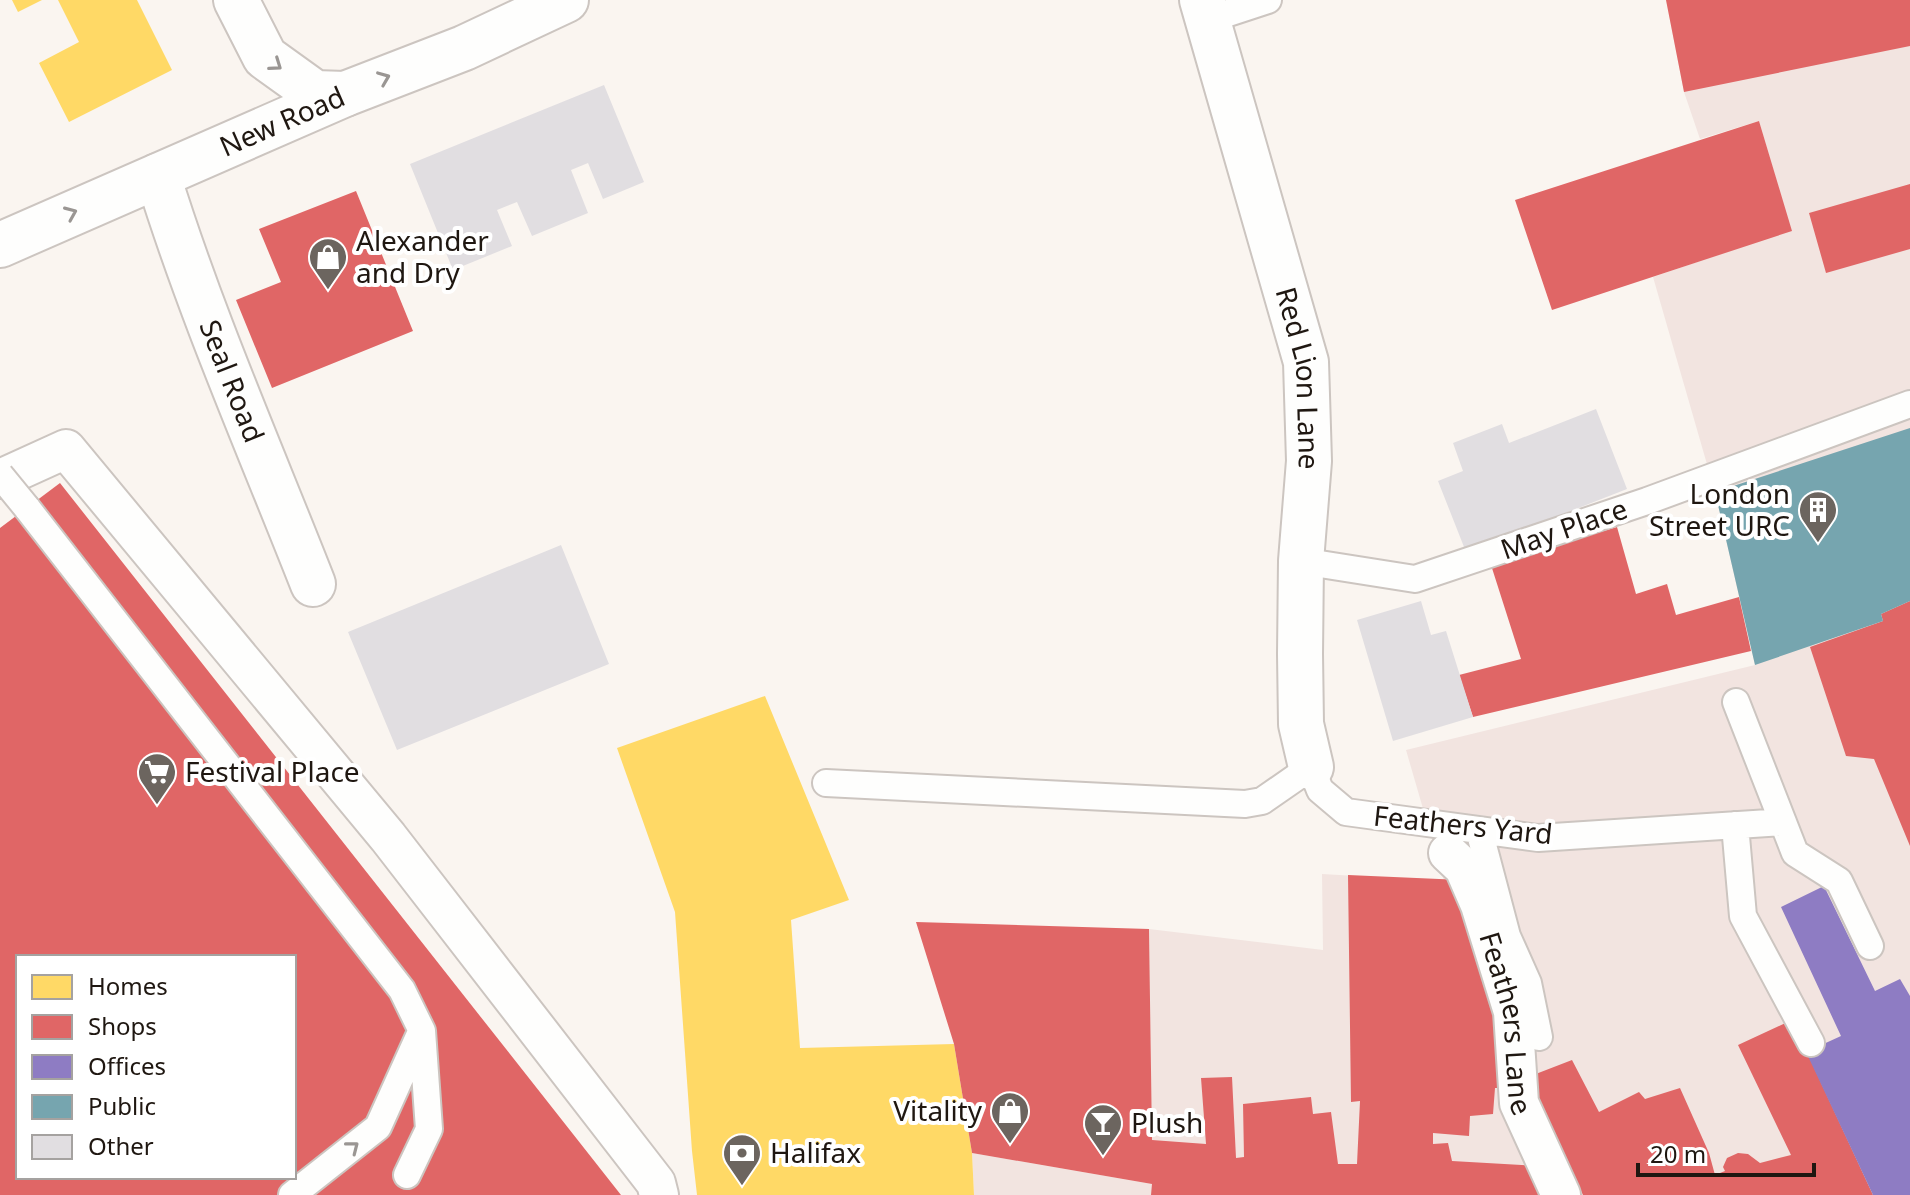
<svg xmlns="http://www.w3.org/2000/svg" width="1910" height="1195" font-family="'Noto Sans',sans-serif">
  <rect width="100%" height="100%" fill="#faf5f0"/>
  <path fill="#f2e4e0" d="M 1666,0 L 1910,0 L 1910,1195 L 974,1195 L 972,1153 L 1152,1184 L 1149,929 L 1323,950 L 1322,874 L 1444,881 L 1406,750 L 1755,665 L 1715,492 L 1653,277 L 1791,230 L 1759,121 L 1700,139 L 1684,92 Z"/>
  <path fill="#ffd966" d="M 12,0 L 42,0 L 18,12 Z
    M 58,0 L 137,0 L 172,70 L 69,122 L 39,63 L 79,42 Z
    M 765,696 L 849,900 L 791,920 L 800,1048 L 954,1044 L 972,1153 L 974,1195 L 697,1195 L 692,1151 L 675,912 L 617,748 Z"/>
  <path fill="#e06666" fill-rule="evenodd" d="M 1666,0 L 1910,0 L 1910,46 L 1684,92 Z
    M 1759,121 L 1792,231 L 1552,310 L 1515,200 Z
    M 1910,184 L 1910,249 L 1826,273 L 1809,213 Z
    M 356,191 L 413,331 L 272,388 L 236,300 L 281,282 L 259,229 Z
    M 60,483 L 621,1195 L 0,1195 L 0,528 ZM 18,957 L 294,957 L 294,1177 L 18,1177 Z
    M 1617,527 L 1636,594 L 1667,584 L 1676,615 L 1739,597 L 1751,651 L 1473,717 L 1459,675 L 1521,659 L 1491,565 Z
    M 1910,601 L 1910,846 L 1874,759 L 1846,756 L 1810,647 L 1883,621 L 1881,614 Z
    M 1348,875 L 1462,880 L 1479,918 L 1508,1088 L 1495,1088 L 1493,1114 L 1470,1116 L 1469,1136 L 1433,1133 L 1433,1144 L 1448,1143 L 1452,1161 L 1537,1166 L 1550,1195 L 1151,1195 L 1152,1184 L 972,1153 L 954,1044 L 916,922 L 1149,929 L 1152,1140 L 1206,1144 L 1201,1078 L 1232,1077 L 1236,1158 L 1244,1157 L 1243,1104 L 1311,1097 L 1313,1114 L 1331,1112 L 1338,1164 L 1357,1164 L 1360,1101 L 1351,1102 Z
    M 1792,1020 L 1873,1195 L 1583,1195 L 1528,1077 L 1572,1060 L 1599,1112 L 1639,1092 L 1645,1099 L 1680,1088 L 1709,1153 L 1715,1175 L 1725,1171 L 1723,1167 L 1727,1158 L 1738,1153 L 1748,1154 L 1760,1163 L 1791,1155 L 1738,1045 Z"/>
  <path fill="#8e7cc3" d="M 1824,886 L 1875,991 L 1900,979 L 1910,996 L 1910,1195 L 1873,1195 L 1806,1052 L 1841,1036 L 1781,907 Z"/>
  <path fill="#76a5af" d="M 1910,428 L 1910,601 L 1881,614 L 1883,621 L 1755,665 L 1715,492 Z"/>
  <path fill="#e1dee1" d="M 604,85 L 644,182 L 603,199 L 588,163 L 571,170 L 588,213 L 532,236 L 517,202 L 497,210 L 512,246 L 453,270 L 410,164 Z
    M 1596,409 L 1627,489 L 1466,552 L 1438,481 L 1463,471 L 1453,443 L 1502,424 L 1509,443 Z
    M 561,545 L 609,664 L 397,750 L 348,632 Z
    M 1421,601 L 1431,635 L 1446,631 L 1473,717 L 1393,741 L 1357,620 Z"/>
  <g fill="none" stroke-linecap="round" stroke-linejoin="round">
    <defs>
      <path id="service" d="M 1207,20 L 1268,0
        M 27,508 L 402,990 L 422,1031 L 429,1129 L 407,1175
        M 1301,561 L 1415,579 L 1647,501 L 1910,404
        M 1736,702 L 1795,853 L 1839,881 L 1870,946
        M 826,783 L 1245,804 L 1262,801 L 1311,767 L 1320,790 L 1346,812 L 1538,838 L 1783,822
        M 1735,825 L 1743,916 L 1811,1043
        M 1479,830 L 1507,936 L 1528,983 L 1539,1037
        M 292,1195 L 378,1127 L 420,1034"/>
      <g id="pedestrian">
        <path d="M 0,479 L 66,449 L 388,837 L 656,1183 L 659,1195"/>
        <path id="s1" d="M 1448,853 L 1464,868 L 1480,905 L 1513,1012 L 1519,1103 L 1561,1195"/>
      </g>
      <g id="minor">
        <path d="M 236,0 L 265,57 L 315,93 L 345,94"/>
        <path id="s2" d="M 1202,0 L 1306,362 L 1309,461 L 1301,561 L 1300,654 L 1301,724 L 1311,767"/>
        <path id="s3" d="M 158,176 C 201,315 260,449 313,584"/>
      </g>
      <g id="tertiary">
        <path id="s4" d="M 0,245 L 345,94 L 464,48 L 566,0"/>
      </g>
    </defs>
    <use href="#service" stroke="#ccc5c0" stroke-width="30"/>
    <use href="#pedestrian" stroke="#ccc5c0" stroke-width="42"/>
    <use href="#minor" stroke="#ccc5c0" stroke-width="48"/>
    <use href="#tertiary" stroke="#ccc5c0" stroke-width="48"/>
    <use href="#service" stroke="#fefefd" stroke-width="26"/>
    <use href="#pedestrian" stroke="#fefefd" stroke-width="38"/>
    <use href="#minor" stroke="#fefefd" stroke-width="44"/>
    <use href="#tertiary" stroke="#fefefd" stroke-width="44"/>
    <defs>
      <path id="service-bridge" d="M 0,475 L 27,508"/>
    </defs>
    <use href="#service-bridge" stroke="#ccc5c0" stroke-width="30" stroke-linecap="butt"/>
    <use href="#service-bridge" stroke="#fefefd" stroke-width="26"/>
  </g>
  <defs><path id="oneway-chevron" d="M-2-3.5L2.5 0L-2 3.5" fill="none" stroke-width="1.6" stroke-linecap="round" stroke-linejoin="round" transform="scale(2)"/></defs>
  <g stroke="#9a9693">
    <use href="#oneway-chevron" transform="translate(276 65) rotate(35)"/>
    <use href="#oneway-chevron" transform="translate(384 78) rotate(-22)"/>
    <use href="#oneway-chevron" transform="translate(71 213) rotate(-23)"/>
    <use href="#oneway-chevron" transform="translate(353 1147) rotate(-38)"/>
  </g>
  <defs>
    <symbol id="shop-pin" viewBox="-11 -11 22 30"><path d="M0 17L-7.5 6A9.5 9.5 0 1 1 7.5 6Z" fill="#6c655f" stroke="#fff"/><path d="M-5-2.5h2.3a2.7 3.5 0 0 1 5.4 0H5L5.5 6h-11ZM-1.5-2.5h3a1.5 2.3 0 0 0-3 0Z" fill="#fff"/></symbol>
    <symbol id="building-pin" viewBox="-11 -11 22 30"><path d="M0 17L-7.5 6A9.5 9.5 0 1 1 7.5 6Z" fill="#6c655f" stroke="#fff"/><path d="M-4-6H4V6H1V3H-1V6H-4ZM-2.5-4.3h1.7v1.8h-1.7ZM.8-4.3h1.7v1.8H.8ZM-2.5-1h1.7V.8h-1.7ZM.8-1h1.7V.8H.8Z" fill="#fff"/></symbol>
    <symbol id="supermarket-pin" viewBox="-11 -11 22 30"><path d="M0 17L-7.5 6A9.5 9.5 0 1 1 7.5 6Z" fill="#6c655f" stroke="#fff"/><path d="M-6-5.5h2.5l.6 2H6L4.5 2H-2.5L-4.4-4H-6ZM-1.5 3.2a1.3 1.3 0 1 0 .1 0ZM3 3.2a1.3 1.3 0 1 0 .1 0Z" fill="#fff"/></symbol>
    <symbol id="bar-pin" viewBox="-11 -11 22 30"><path d="M0 17L-7.5 6A9.5 9.5 0 1 1 7.5 6Z" fill="#6c655f" stroke="#fff"/><path d="M-6-5H6L.8 .8V4.5H3.5V6h-7V4.5H-.8V.8Z" fill="#fff"/></symbol>
    <symbol id="bank-pin" viewBox="-11 -11 22 30"><path d="M0 17L-7.5 6A9.5 9.5 0 1 1 7.5 6Z" fill="#6c655f" stroke="#fff"/><path d="M-6-4H6V4H-6ZM0-2.3a2.3 2.3 0 1 0 0 4.6a2.3 2.3 0 1 0 0-4.6Z" fill="#fff"/></symbol>
  </defs>
  <g fill-rule="evenodd">
    <use href="#shop-pin" x="306" y="235" width="44" height="60"/>
    <use href="#building-pin" x="1796" y="488" width="44" height="60"/>
    <use href="#supermarket-pin" x="135" y="750" width="44" height="60"/>
    <use href="#shop-pin" x="988" y="1089" width="44" height="60"/>
    <use href="#bar-pin" x="1081" y="1101" width="44" height="60"/>
    <use href="#bank-pin" x="720" y="1131" width="44" height="60"/>
  </g>
  <g text-anchor="middle" stroke-width="8" stroke-linejoin="round" paint-order="stroke">
    <g font-size="28" fill="#1f1711" stroke="#fff">
      <text dy="10" stroke="none"><textPath href="#s4" startOffset="308">New Road</textPath></text>
      <text dy="10" stroke="none"><textPath href="#s2" startOffset="392">Red Lion Lane</textPath></text>
      <text dy="10" stroke="none"><textPath href="#s3" startOffset="218">Seal Road</textPath></text>
      <text transform="translate(1564 529) rotate(-19)" y="10">May Place</text>
      <text transform="translate(1463 825) rotate(6)" y="10">Feathers Yard</text>
      <text dy="10" stroke="none"><textPath href="#s1" startOffset="184">Feathers Lane</textPath></text>
    </g>
    <g font-size="28" fill="#1f1711" stroke="#fff" text-anchor="start">
      <text x="356" y="251">Alexander<tspan x="356" dy="32">and Dry</tspan></text>
      <text x="1790" y="504" text-anchor="end">London<tspan x="1790" dy="32">Street URC</tspan></text>
      <text x="185" y="782">Festival Place</text>
      <text x="982" y="1121" text-anchor="end">Vitality</text>
      <text x="1131" y="1133">Plush</text>
      <text x="770" y="1163">Halifax</text>
    </g>
  </g>
  <rect x="16" y="955" width="280" height="224" fill="#ffffff" stroke="#a5a2a0" stroke-width="2"/>
  <rect x="32" y="975" width="40" height="24" fill="#ffd966" stroke="#a5a2a0" stroke-width="2"/>
  <text x="88" y="995" font-size="24" fill="#1f1711">Homes</text>
  <rect x="32" y="1015" width="40" height="24" fill="#e06666" stroke="#a5a2a0" stroke-width="2"/>
  <text x="88" y="1035" font-size="24" fill="#1f1711">Shops</text>
  <rect x="32" y="1055" width="40" height="24" fill="#8e7cc3" stroke="#a5a2a0" stroke-width="2"/>
  <text x="88" y="1075" font-size="24" fill="#1f1711">Offices</text>
  <rect x="32" y="1095" width="40" height="24" fill="#76a5af" stroke="#a5a2a0" stroke-width="2"/>
  <text x="88" y="1115" font-size="24" fill="#1f1711">Public</text>
  <rect x="32" y="1135" width="40" height="24" fill="#e1dee1" stroke="#a5a2a0" stroke-width="2"/>
  <text x="88" y="1155" font-size="24" fill="#1f1711">Other</text>
  <path d="M1638 1163v12h176v-12" fill="none" stroke="#1f1711" stroke-width="4"/>
  <text x="1650" y="1163" font-size="24" fill="#1f1711" stroke="#ffffff" stroke-width="6" paint-order="stroke">20 m</text>
</svg>
